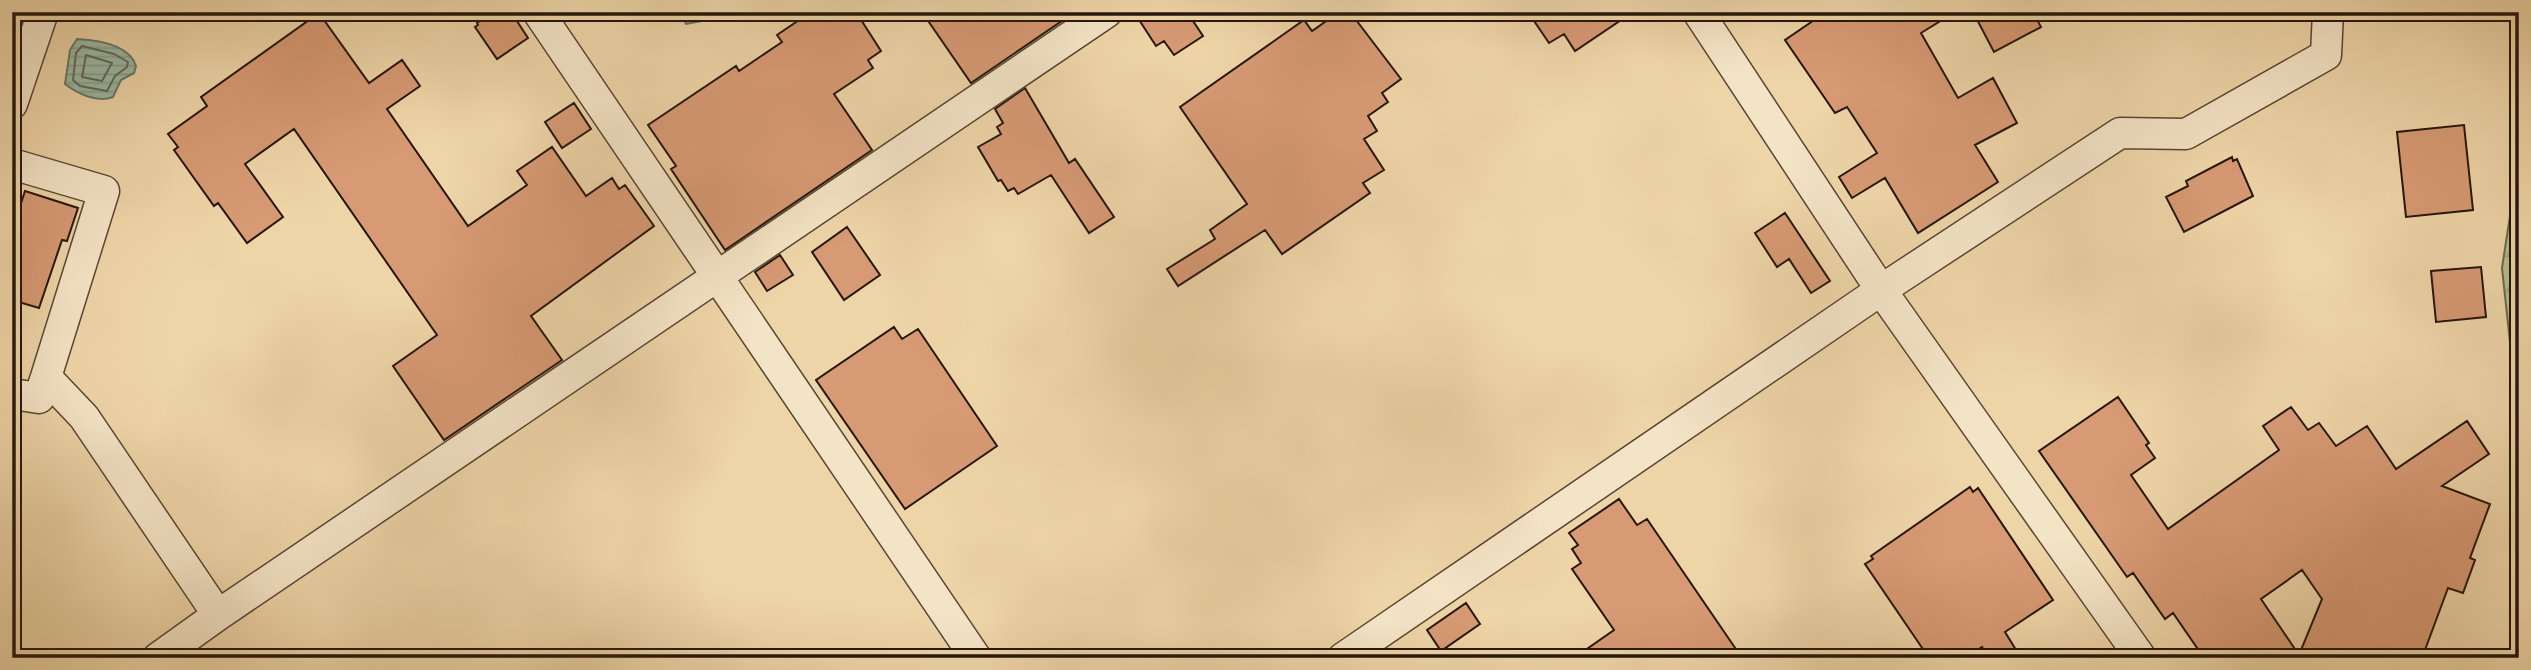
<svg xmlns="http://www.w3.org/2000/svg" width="2531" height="670" font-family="'IM FELL Double Pica',serif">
  <defs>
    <pattern id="forest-firs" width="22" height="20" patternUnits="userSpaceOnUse" patternTransform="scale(1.75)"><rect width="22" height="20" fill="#b5be8b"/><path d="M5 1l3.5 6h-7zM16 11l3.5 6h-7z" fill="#9ca377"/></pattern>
    <pattern id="water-rules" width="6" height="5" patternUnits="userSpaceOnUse" patternTransform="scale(1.75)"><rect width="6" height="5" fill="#9ab9a4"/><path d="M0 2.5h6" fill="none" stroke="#859e8c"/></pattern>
  </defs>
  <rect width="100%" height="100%" fill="#eed5a8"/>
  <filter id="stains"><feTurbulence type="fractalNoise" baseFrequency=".00286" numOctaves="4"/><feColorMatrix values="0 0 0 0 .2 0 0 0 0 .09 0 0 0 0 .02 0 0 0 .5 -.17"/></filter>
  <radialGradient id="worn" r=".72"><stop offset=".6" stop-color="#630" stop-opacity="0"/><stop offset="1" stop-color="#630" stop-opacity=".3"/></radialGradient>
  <path fill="url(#forest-firs)" stroke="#6d6a4c" stroke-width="2" d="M 2519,157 L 2519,426 L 2502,268 Z"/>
  <path fill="url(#water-rules)" stroke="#6b7868" stroke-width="2" d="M 680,12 L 729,12 L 713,19 L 686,24 Z
    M 77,39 C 97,40 129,44 136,66 L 134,73 L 121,80 L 113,97 C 97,103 78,94 65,84 L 70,50 Z"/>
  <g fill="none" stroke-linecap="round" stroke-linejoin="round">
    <path stroke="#606859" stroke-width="2" d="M 82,46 L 114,54 L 128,62 L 127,67 L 115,76 L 107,91 L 80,86 L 73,80 L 76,53 Z
      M 86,55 L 112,63 L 102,81 L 82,77 Z"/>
  </g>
  <path fill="#d79a74" stroke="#25160e" stroke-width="2" fill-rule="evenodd" d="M 492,12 L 511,12 L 528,38 L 497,59 L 475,27 L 478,25 L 477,23 Z
    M 811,12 L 856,12 L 881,51 L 868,60 L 873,68 L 834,94 L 872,150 L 725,250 L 671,169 L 676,166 L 648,125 L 736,66 L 739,71 L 782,42 L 777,35 Z
    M 922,12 L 1075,12 L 971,83 Z
    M 1134,12 L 1187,12 L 1203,36 L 1174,55 L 1164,41 L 1156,46 Z
    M 1339,12 L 1350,12 L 1401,79 L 1382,93 L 1388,102 L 1368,116 L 1377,131 L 1364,139 L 1384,170 L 1363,183 L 1370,193 L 1282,254 L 1265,230 L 1178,286 L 1167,269 L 1215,239 L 1210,230 L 1247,204 L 1180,107 L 1304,20 L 1312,31 Z
    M 1528,12 L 1633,12 L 1575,51 L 1564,34 L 1549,43 Z
    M 1826,12 L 1955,12 L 1921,33 L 1958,98 L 1993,78 L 2017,123 L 1975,145 L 1998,182 L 1918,233 L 1885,178 L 1852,198 L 1839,177 L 1877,153 L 1847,107 L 1835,113 L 1785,40 Z
    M 1973,12 L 2033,12 L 2041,27 L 1994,52 Z
    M 319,13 L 369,83 L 402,60 L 420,86 L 387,109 L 468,226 L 527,185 L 517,171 L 552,147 L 586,196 L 612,178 L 619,189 L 625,185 L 654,226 L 531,316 L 562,360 L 444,440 L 393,366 L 437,335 L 294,129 L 245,164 L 283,217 L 247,243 L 218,203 L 214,206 L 174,150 L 178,147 L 168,134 L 207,106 L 201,97 Z
    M 1025,88 L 1069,163 L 1075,159 L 1114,217 L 1089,233 L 1051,175 L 1018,194 L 1014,188 L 1008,191 L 1001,180 L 998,181 L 978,147 L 1001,134 L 997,127 L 1003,123 L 995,109 Z
    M 574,103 L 591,129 L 562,148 L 545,122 Z
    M 2464,125 L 2473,210 L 2406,217 L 2397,132 Z
    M 2232,157 L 2233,161 L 2237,159 L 2253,196 L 2184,232 L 2166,197 L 2188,186 L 2186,181 Z
    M 25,191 L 78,208 L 67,241 L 62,240 L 39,308 L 12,300 L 12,231 Z
    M 1785,213 L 1830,281 L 1811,293 L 1789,259 L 1777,267 L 1755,233 Z
    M 847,227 L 880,275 L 844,300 L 812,252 Z
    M 780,255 L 793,275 L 767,291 L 755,272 Z
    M 2481,267 L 2486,317 L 2436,322 L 2431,271 Z
    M 894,327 L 902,339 L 918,329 L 997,446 L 905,509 L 816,380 Z
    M 2118,397 L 2149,443 L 2146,445 L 2155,458 L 2131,475 L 2168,529 L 2279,450 L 2263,426 L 2291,407 L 2308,430 L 2319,423 L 2336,446 L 2367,426 L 2396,469 L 2467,421 L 2489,454 L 2442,486 L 2490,504 L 2470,558 L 2475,560 L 2463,593 L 2448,588 L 2422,658 L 2204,658 L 2173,613 L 2165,619 L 2133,573 L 2127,577 L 2039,451 ZM 2302,570 L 2322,599 L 2299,655 L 2261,599 Z
    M 1970,487 L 1973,492 L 1978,488 L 2053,600 L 2005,632 L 2021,658 L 1988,658 L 1982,647 L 1966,658 L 1929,658 L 1865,564 L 1873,559 L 1871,556 Z
    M 1619,499 L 1637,525 L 1647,519 L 1742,658 L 1574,658 L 1614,630 L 1572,569 L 1581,563 L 1572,549 L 1578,545 L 1569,533 Z
    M 1466,603 L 1480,624 L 1441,651 L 1427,630 Z"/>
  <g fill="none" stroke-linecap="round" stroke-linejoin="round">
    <defs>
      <path id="minor" d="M 538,12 L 976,658
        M 1698,12 L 1881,290 L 2141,658
        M 12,104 L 43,12
        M 12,164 L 104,191 L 46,377 L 84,417 L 218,615
        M 12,394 L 39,398 L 46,377
        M 158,658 L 218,615 L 1107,12
        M 1343,658 L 1881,290 L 2120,133 L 2186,134 L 2326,55 L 2328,12"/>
    </defs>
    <use href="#minor" stroke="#574634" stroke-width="33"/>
    <use href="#minor" stroke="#f4e4c6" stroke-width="30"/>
  </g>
  <rect width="2531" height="670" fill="none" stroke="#eed5a8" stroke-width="42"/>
  <rect x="14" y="14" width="2503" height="642" fill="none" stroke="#25160e" stroke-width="3.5"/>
  <rect x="21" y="21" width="2489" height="628" fill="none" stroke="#25160e" stroke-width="2"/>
  <rect width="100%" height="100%" filter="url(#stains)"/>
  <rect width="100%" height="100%" fill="url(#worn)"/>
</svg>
